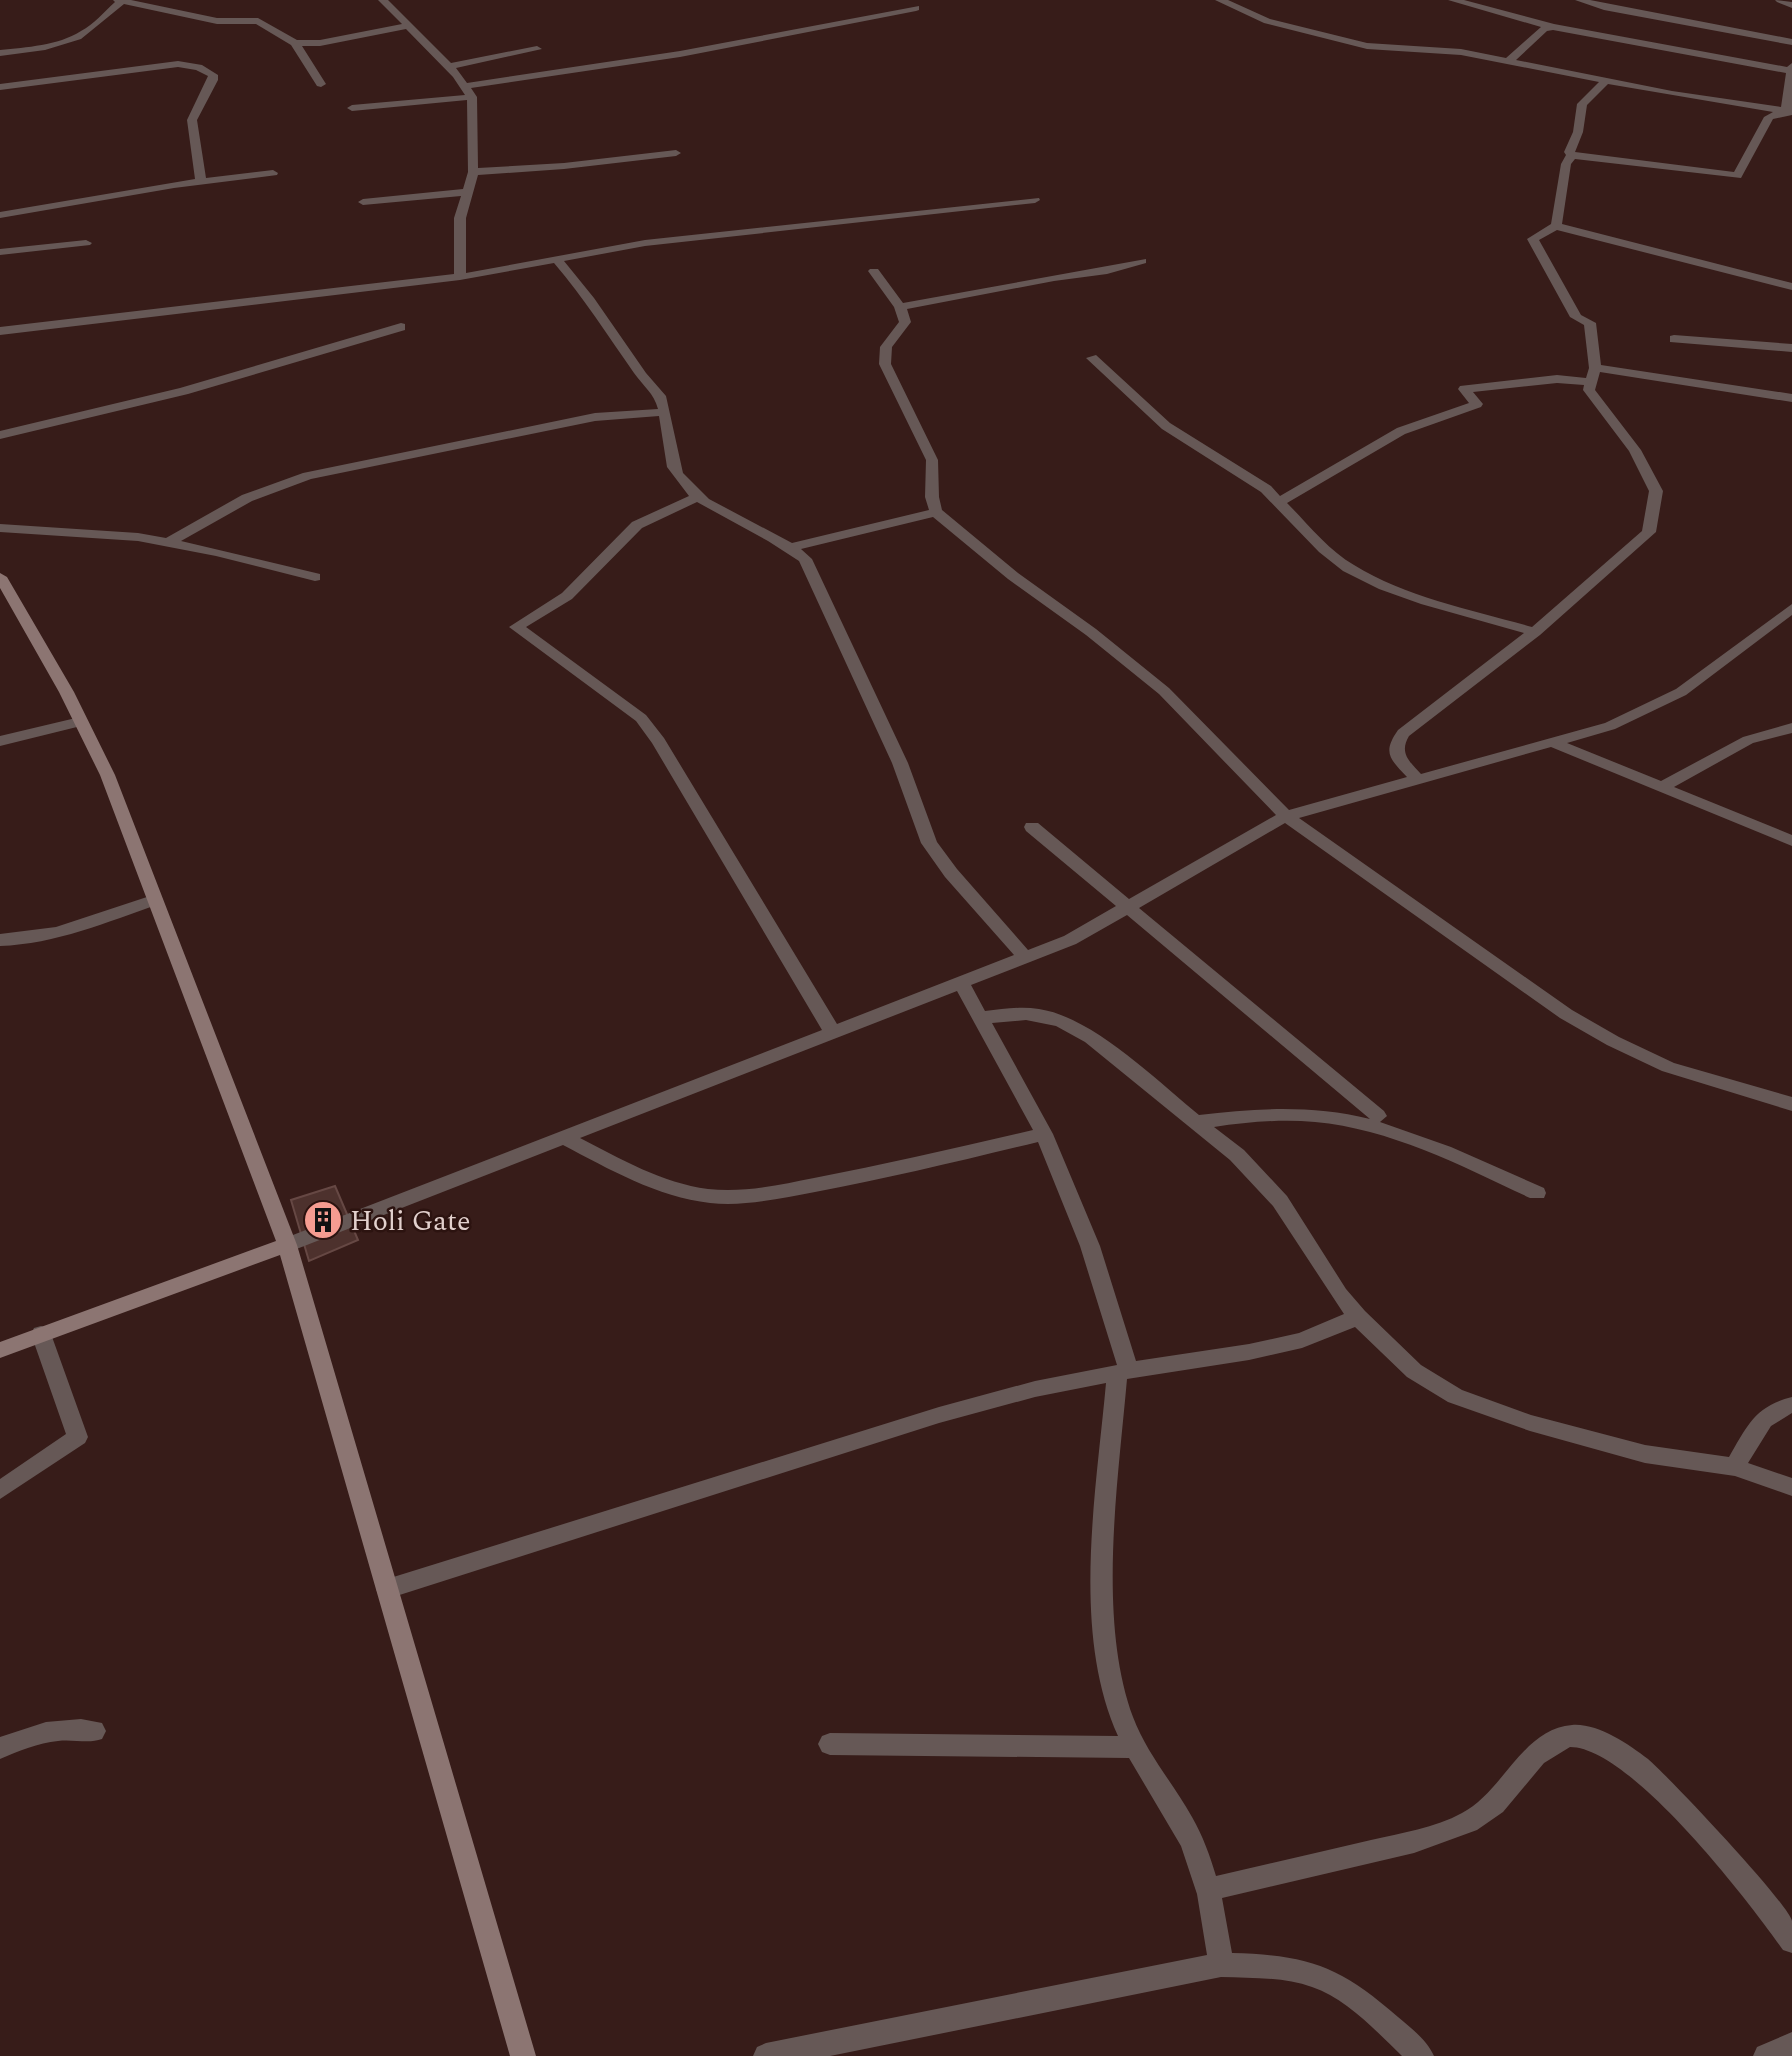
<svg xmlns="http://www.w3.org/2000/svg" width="1792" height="2056" font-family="Spectral,serif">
  <rect width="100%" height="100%" fill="#371c19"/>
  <path fill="#4d312d" stroke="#664844" stroke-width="2" d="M 335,1186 L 358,1240 L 309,1261 L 291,1200 Z"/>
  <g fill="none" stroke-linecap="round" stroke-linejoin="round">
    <path fill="#665856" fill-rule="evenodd" d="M 113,0 L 131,0 L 217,18 L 258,18 L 297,40 L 320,40 L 402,24 L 378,0 L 388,0 L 451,63 L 537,46 L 542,49 L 456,68 L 467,83 L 680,51 L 919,6 L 919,10 L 916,11 L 680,57 L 471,88 L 477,97 L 478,168 L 564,163 L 676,150 L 681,153 L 676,156 L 564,169 L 478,175 L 466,218 L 466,273 L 645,240 L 1039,198 L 1040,200 L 1035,203 L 645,246 L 564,261 L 594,298 L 646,373 L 666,396 L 683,473 L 709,499 L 792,543 L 929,510 L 925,497 L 926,460 L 879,364 L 880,347 L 899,322 L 894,307 L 868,271 L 870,269 L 878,269 L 903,303 L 1146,259 L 1146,263 L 1107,274 L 1054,281 L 907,309 L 911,322 L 892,347 L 891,364 L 938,460 L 939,497 L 942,510 L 1018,573 L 1096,629 L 1169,688 L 1289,810 L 1407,777 C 1390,759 1382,753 1398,730 L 1524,633 L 1421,604 L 1379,589 L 1343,571 L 1319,552 L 1261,492 L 1162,429 L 1086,358 L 1096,355 L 1170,423 L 1271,486 L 1280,496 L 1397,428 L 1469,403 L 1458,389 L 1460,386 L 1557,375 L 1586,378 L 1589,368 L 1584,325 L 1570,317 L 1527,239 L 1551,224 L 1561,164 L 1566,155 L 1564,152 L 1573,132 L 1577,104 L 1599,82 L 1461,55 L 1367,49 L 1264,23 L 1215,0 L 1228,0 L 1270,19 L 1367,43 L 1461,49 L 1506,58 L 1541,27 L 1448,0 L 1464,0 L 1554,24 L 1787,67 L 1792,63 L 1792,115 L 1773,119 L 1741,178 L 1575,159 L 1571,164 L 1562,224 L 1792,283 L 1792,290 L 1557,230 L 1539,240 L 1581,315 L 1596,323 L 1601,365 L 1792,394 L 1792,402 L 1600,372 L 1595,390 L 1641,450 L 1663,491 L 1656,532 L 1540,635 L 1409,736 C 1399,753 1409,761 1421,774 L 1605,723 L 1676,689 L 1792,604 L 1792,615 L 1686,695 L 1615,729 L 1567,743 L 1661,781 L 1743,737 L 1792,723 L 1792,733 L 1753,743 L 1674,787 L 1792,835 L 1792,846 L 1551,747 L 1299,818 L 1572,1010 L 1619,1037 L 1674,1063 L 1792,1097 L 1792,1111 L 1662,1071 L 1607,1045 L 1560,1018 L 1285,823 L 1139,908 L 1384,1111 L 1387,1116 L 1380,1122 L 1451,1147 L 1544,1188 L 1546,1193 L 1544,1198 L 1530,1198 C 1462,1166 1391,1129 1315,1122 C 1281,1119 1248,1122 1214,1127 L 1244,1150 L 1287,1196 L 1346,1289 L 1365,1311 L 1421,1365 L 1462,1390 L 1531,1415 L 1645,1445 L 1729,1457 C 1747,1426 1755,1406 1792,1397 L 1792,1413 L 1771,1426 L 1748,1463 L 1792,1478 L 1792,1496 L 1735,1476 L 1645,1463 L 1530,1431 L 1448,1402 L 1407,1377 L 1355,1327 L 1302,1348 L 1249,1360 L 1127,1379 C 1118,1482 1097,1619 1133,1717 C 1147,1754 1173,1783 1192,1817 C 1203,1836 1210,1856 1216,1876 C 1268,1864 1320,1852 1371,1840 C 1401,1833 1435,1828 1462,1813 C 1503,1792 1522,1729 1572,1725 C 1598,1723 1628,1744 1648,1759 C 1668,1776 1788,1903 1792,1921 C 1792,1931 1792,1944 1792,1953 L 1783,1950 C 1748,1900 1630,1747 1570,1747 L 1544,1763 L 1503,1812 L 1477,1830 L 1414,1853 L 1222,1898 L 1232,1953 C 1308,1955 1340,1966 1398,2017 C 1411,2028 1427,2040 1434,2056 L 1402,2056 C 1377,2032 1346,1998 1312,1987 C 1284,1977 1251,1978 1221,1977 L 830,2056 L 753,2056 L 757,2047 L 766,2043 L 1207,1955 L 1197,1894 L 1181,1846 L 1129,1758 L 830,1755 L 822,1752 L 818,1744 L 822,1736 L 830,1733 L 1118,1736 C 1071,1632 1096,1494 1106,1383 L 1035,1397 L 939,1423 L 387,1599 L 379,1596 L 376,1589 L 379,1582 L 387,1579 L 939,1407 L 1035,1381 L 1117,1365 L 1080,1246 L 1038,1142 C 964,1160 890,1178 815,1192 C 781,1198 745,1207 710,1203 C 657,1197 609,1169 563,1145 L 294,1250 L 287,1252 L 280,1250 L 277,1245 L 280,1240 L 822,1030 L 652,743 L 636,721 L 509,627 L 562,593 L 632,522 L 689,496 L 667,467 L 659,416 L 595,421 L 311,479 L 252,501 L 181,541 L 320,574 L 320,580 L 315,581 L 216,556 L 138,541 L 0,532 L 0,524 L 138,533 L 166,538 L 242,495 L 303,473 L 595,413 L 658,409 C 654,393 643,386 634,373 C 608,336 584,298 554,263 L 460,280 L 0,335 L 0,327 L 454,274 L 454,218 L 461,196 L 363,205 L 358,202 L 363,199 L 463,189 L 468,172 L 467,100 L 352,111 L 347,108 L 352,105 L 465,95 L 453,77 L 406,29 L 320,46 L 302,46 L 326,84 L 321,87 L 317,86 L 291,45 L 256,24 L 217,24 L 124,4 L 81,39 L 45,50 L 0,56 L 0,50 C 27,47 57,46 81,31 C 94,24 104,12 115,2 ZM 1553,30 L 1786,73 L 1781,107 L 1672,91 L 1516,60 L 1547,31 ZM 1608,84 L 1773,112 L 1764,117 L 1734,172 L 1575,152 L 1583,132 L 1587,105 ZM 1557,383 L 1584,385 L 1583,390 L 1629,451 L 1649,491 L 1642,531 L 1532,627 C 1473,610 1407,598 1354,565 C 1328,550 1308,524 1287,503 L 1405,434 L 1481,407 L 1483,404 L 1473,392 ZM 697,502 L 768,541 L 799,561 L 892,763 L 921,843 L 945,877 L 1014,955 L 837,1024 L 664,738 L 646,715 L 526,627 L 572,599 L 642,528 ZM 933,517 L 1008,579 L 1086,635 L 1159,694 L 1276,815 L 1129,899 L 1038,823 L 1026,823 L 1024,827 L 1026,831 L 1116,906 L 1064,936 L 1028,950 L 957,869 L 937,842 L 908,763 L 812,559 L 801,549 ZM 1127,915 L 1370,1119 C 1312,1105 1258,1108 1199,1115 C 1157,1081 1093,1017 1039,1009 C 1021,1006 1003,1009 985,1011 L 971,985 L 1076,944 ZM 957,991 L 1033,1130 C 960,1147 887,1164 814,1178 C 779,1185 744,1193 708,1189 C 662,1183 621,1159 580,1138 ZM 1026,1020 L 1056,1026 L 1085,1042 L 1230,1160 L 1273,1206 L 1344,1314 L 1299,1333 L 1249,1344 L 1136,1361 L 1100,1246 L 1053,1134 L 992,1023 Z
      M 1575,0 L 1590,0 L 1792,39 L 1792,45 L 1604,10 Z
      M 1775,0 L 1792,2 L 1792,8 L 1777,2 Z
      M 178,61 L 202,65 L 218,75 L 218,80 L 197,120 L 206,178 L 273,170 L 278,173 L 277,175 L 174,188 L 0,218 L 0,212 L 195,179 L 187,120 L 208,76 L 196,70 L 178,67 L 0,90 L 0,84 Z
      M 86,240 L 92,243 L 90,245 L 0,255 L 0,249 Z
      M 401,323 L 405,324 L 405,330 L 188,394 L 0,439 L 0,431 L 180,388 Z
      M 1674,335 L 1792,344 L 1792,352 L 1670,342 L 1670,336 Z
      M 80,717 L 85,719 L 88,722 L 85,725 L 0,746 L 0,736 Z
      M 153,895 L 161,900 L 159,904 C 107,922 56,944 0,946 L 0,934 L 56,927 Z
      M 41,1326 L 48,1328 L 51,1334 L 88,1437 L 85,1443 L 0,1499 L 0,1479 L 66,1434 L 31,1334 L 34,1328 Z
      M 81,1719 L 102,1723 L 106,1731 L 102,1739 C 89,1744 73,1739 58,1741 C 38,1743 19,1751 0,1759 L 0,1737 L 46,1722 Z
      M 1792,2032 L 1792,2056 L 1753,2056 L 1757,2047 Z"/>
    <path fill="#8c7572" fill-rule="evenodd" d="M 0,573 L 7,577 L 74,692 L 115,775 L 297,1245 L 536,2056 L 510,2056 L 280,1255 L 0,1358 L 0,1342 L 276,1241 L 100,775 L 59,692 L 0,588 Z"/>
  </g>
  <defs>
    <symbol id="building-disc" viewBox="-11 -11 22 22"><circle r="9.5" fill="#f59c91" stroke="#2c1310"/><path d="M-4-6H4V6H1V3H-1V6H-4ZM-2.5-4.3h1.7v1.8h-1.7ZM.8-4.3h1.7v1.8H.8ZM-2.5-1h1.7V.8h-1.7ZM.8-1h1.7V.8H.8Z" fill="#111"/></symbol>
  </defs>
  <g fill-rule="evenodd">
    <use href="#building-disc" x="301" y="1198" width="44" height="44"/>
  </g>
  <g text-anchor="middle" stroke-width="5" stroke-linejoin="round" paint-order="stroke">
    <g font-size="28" fill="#e2d0cd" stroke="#2c1310" text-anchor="start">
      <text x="350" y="1230">Holi Gate</text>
    </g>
  </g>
</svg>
